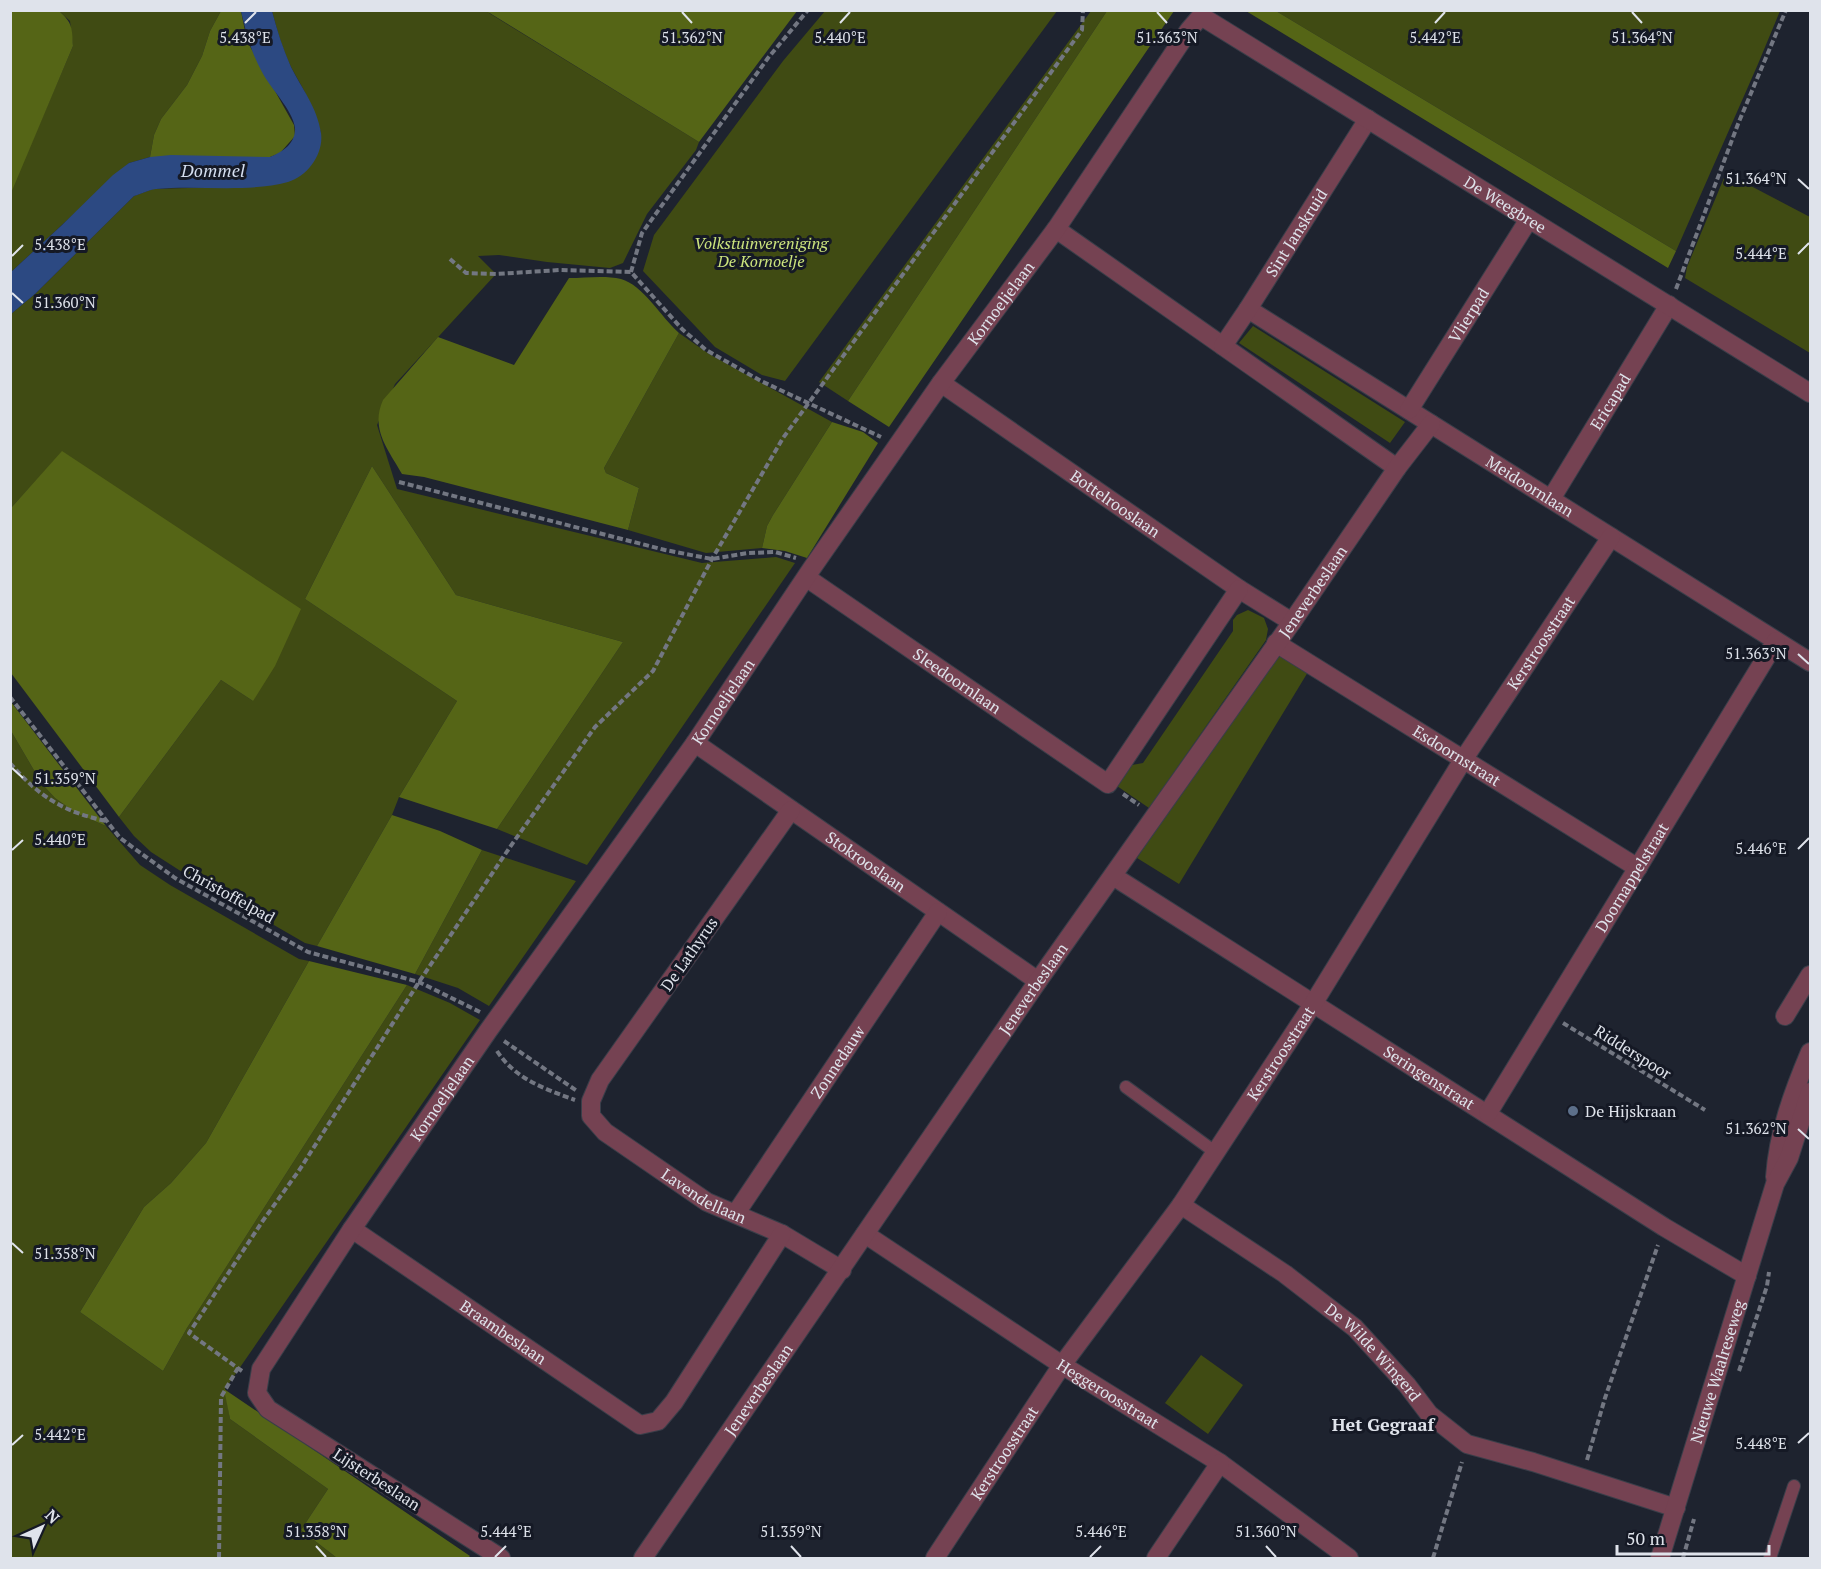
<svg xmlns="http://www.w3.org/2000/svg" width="1821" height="1569" font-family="'PT Serif',serif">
  <rect width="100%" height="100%" fill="#1e232f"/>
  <path fill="#404b13" d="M 59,11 L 221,11 L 210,31 L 202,56 L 187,85 L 161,119 L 154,135 L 150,157 L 129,163 L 11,272 L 10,193 L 73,46 L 70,21 Z
    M 272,11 L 490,11 L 489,13 L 699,142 L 696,150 L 647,214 L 623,263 L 610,268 L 547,262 L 499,255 L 478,256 L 496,274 L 395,384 L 377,425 L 397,489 L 702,563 L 776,557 L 795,563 L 587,865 L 497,829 L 623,642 L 456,595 L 372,466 L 305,599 L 457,701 L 399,797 L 392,815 L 317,946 L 305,943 L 179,870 L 151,852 L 134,836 L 119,817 L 221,680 L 253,701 L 172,525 L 62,452 L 11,508 L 11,314 L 35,294 L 134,196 L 153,189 L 259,186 L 321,133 C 314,107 305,92 292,69 C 283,51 277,30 272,11 Z
    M 825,11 L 1057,11 L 785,381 L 762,375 L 715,347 L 643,271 L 654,235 L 783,61 Z
    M 1091,11 L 1107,11 L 848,401 L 819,382 Z
    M 1276,11 L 1780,11 L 1758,64 L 1676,251 Z
    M 1726,173 L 1810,217 L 1810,353 L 1685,278 L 1687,267 Z
    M 1253,326 L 1405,422 L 1390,443 L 1239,343 Z
    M 679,333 L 709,354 L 832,422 L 773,515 L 767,526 L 762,548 L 706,553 L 628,530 L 639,488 L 606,473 L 604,468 Z
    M 1248,610 L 1264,618 L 1268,629 L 1266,640 L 1149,808 L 1117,786 L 1132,765 L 1143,763 L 1233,631 L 1233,620 L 1237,615 Z
    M 1280,654 L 1308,672 L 1179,884 L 1137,858 L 1196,768 Z
    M 11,731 L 42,784 L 55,798 L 76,813 L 106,826 L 140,865 L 170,885 L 299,959 L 309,961 L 206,1143 L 171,1183 L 144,1207 L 80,1312 L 163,1371 L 187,1328 L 407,985 L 450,1003 L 480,1020 L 225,1389 L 230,1419 L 328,1489 L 301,1530 L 337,1558 L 11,1558 Z
    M 482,850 L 576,881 L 489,1006 L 458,988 L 415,974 Z
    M 1201,1355 L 1243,1385 L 1208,1434 L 1165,1403 Z"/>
  <path fill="#556516" d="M 11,10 L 59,11 C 73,23 72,29 73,46 L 11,193 Z
    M 221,11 L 241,11 L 247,41 L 294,125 L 295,136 L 280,153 L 270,157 L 150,157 L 154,135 L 161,119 L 187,85 L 202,56 L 210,31 Z
    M 490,11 L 490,10 L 797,11 L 699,142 L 488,12 Z
    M 1107,11 L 1174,11 L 889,427 L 848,401 Z
    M 1246,11 L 1276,11 L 1676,251 L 1668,268 Z
    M 569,278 C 585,278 605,275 621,279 C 643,285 661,317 679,333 L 604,468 L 606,473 L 639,488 L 628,530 L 424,477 L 402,474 C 388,449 370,429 383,400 L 438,337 L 514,365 Z
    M 832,422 L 863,432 L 878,443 L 807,558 L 785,551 L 762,548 L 767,526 L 773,515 Z
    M 62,451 L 301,609 L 275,666 L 253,701 L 221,680 L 119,817 L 11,673 L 11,508 Z
    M 372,466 L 456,595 L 623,642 L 497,829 L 399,797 L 457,701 L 305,599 Z
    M 10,702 L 11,702 L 106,826 L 76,813 L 55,798 L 42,784 L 11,731 Z
    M 392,815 L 440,831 L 482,850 L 415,974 L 317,946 Z
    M 309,961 L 407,985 L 187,1328 L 163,1371 L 80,1312 L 144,1207 L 171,1183 L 206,1143 Z
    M 224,1389 L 470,1556 L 468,1558 L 337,1558 L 301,1530 L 328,1489 L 230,1419 Z"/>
  <path fill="#2c4982" d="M 241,11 L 272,11 C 277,30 283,49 291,67 C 302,89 317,107 321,133 C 324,153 308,176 288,182 C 249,193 197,185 156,189 C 148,190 141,194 134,196 L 35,294 L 11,314 L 11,272 L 62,225 L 113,175 L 129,163 L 150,157 L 171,155 L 270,157 C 283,152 296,143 295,128 C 293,110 270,88 262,72 C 251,52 246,33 241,11 Z"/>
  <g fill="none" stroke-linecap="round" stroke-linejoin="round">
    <defs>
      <path id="service" d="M 1126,1087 L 1215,1152
        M 1770,1558 L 1794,1486"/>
      <g id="minor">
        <path d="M 1056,229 L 1397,468"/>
        <path id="s1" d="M 1248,309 L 1810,662"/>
        <path id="s2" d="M 1223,346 L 1248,309 L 1368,119"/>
        <path id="s3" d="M 941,383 L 1239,589 L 1292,622"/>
        <path id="s4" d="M 1409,410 L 1529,219"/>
        <path id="s5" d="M 1551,499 L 1669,305"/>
        <path id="s6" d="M 807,578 L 1108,784 L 1239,589"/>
        <path id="s7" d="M 1276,643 L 1638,868"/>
        <path id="s8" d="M 695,743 L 1038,981"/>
        <path id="s9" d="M 791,810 L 600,1080 L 591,1101 L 591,1116 L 605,1132 L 707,1202 L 782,1234 L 842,1270"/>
        <path id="s10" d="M 1113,876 L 1664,1227 L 1747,1276"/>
        <path d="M 1785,1016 L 1810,975"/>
        <path id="s11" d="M 1488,1113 L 1776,641"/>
        <path id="s12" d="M 1181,1205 L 1285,1274 L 1355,1328 L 1407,1385 L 1429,1414 L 1467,1444 L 1533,1462 L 1676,1508"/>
        <path id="s13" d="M 736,1213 L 938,912"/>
        <path id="s14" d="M 352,1229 L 640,1425 L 658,1421 L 674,1402 L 782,1234"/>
        <path id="s15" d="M 865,1234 L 1062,1365 L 1220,1463 L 1349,1558"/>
        <path id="s16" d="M 501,1558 L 268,1409 L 257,1393 L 261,1369 L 352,1229 L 488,1031 L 695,743 L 812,568 L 941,383 L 1056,229 L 1189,30 L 1201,16 L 1810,393"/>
        <path id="s17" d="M 643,1558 L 1038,981 L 1292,622 L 1397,468 L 1431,424"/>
        <path id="s18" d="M 935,1558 L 1062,1365 L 1181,1205 L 1313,1004 L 1463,760 L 1611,537"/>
        <path d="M 1156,1558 L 1220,1463"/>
      </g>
      <g id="tertiary">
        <path d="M 1775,1177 C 1778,1133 1793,1092 1810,1052"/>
        <path id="s19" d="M 1660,1558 L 1775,1184 L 1789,1158 L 1810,1092"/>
      </g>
    </defs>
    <use href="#service" stroke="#393e49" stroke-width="14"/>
    <use href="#minor" stroke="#393e49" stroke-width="20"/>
    <use href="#tertiary" stroke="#393e49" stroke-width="20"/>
    <path stroke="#737782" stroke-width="4" stroke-dasharray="6 3" stroke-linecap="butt" d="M 450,259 L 466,273 L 496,274 L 560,270 L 631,272 L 682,329 L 706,350 L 761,381 L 881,437
      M 631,272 L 642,233 L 768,58 L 808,10
      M 1676,289 L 1738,124 L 1786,10
      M 399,482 L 665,550 L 712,559 L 748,553 L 775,552 L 796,558
      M 10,697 L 120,838 L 175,878 L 308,952 L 419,982 L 480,1012
      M 10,763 C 38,796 65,813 107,821
      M 1123,794 L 1139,805
      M 1563,1023 L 1705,1110
      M 504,1041 L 577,1091
      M 497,1051 C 515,1079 545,1089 575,1100
      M 242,1371 L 189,1333 L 262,1222 L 300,1169 L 419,982 L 510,847 L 595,727 L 653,671 L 712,559 L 783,438 L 1082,30 L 1083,10
      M 1739,1371 L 1767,1286 L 1769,1272
      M 1587,1460 L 1605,1398 L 1658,1245
      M 219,1558 L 221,1397 L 238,1368
      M 1433,1558 L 1462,1462
      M 1683,1558 L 1694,1519"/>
    <use href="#service" stroke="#754252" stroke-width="12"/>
    <use href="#minor" stroke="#754252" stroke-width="18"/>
    <use href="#tertiary" stroke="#754252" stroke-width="18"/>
  </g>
  <path fill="none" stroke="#dfe3eb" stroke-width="2" d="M 682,12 L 692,23M 1157,12 L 1167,23M 1632,12 L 1642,23M 245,23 L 256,12M 840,23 L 850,12M 1435,23 L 1445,12M 1798,179 L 1809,189M 1798,254 L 1809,243M 12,256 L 23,245M 12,293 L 23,303M 1798,654 L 1809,664M 12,768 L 23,778M 1798,849 L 1809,838M 12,850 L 23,840M 1798,1129 L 1809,1139M 12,1243 L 23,1253M 1798,1443 L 1809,1433M 12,1445 L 23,1435M 316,1546 L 326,1557M 791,1546 L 801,1557M 1266,1546 L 1276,1557M 495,1557 L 506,1546M 1090,1557 L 1101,1546"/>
  <circle fill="#5c6f8a" stroke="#151925" stroke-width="2" cx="1573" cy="1111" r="6"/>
  <g text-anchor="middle" stroke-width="6" stroke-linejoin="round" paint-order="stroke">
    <g font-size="16" fill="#dfe3eb" stroke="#151925">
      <text dy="6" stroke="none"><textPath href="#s16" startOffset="2326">De Weegbree</textPath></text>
      <text dy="6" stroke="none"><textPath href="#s2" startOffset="135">Sint Janskruid</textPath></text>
      <text dy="6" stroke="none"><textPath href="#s16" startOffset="1618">Kornoeljelaan</textPath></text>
      <text dy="6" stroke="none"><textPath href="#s4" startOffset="112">Vlierpad</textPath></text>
      <text dy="6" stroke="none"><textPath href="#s5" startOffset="114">Ericapad</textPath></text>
      <text dy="6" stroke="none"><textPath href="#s1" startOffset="333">Meidoornlaan</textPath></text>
      <text dy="6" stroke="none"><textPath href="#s3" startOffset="212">Bottelrooslaan</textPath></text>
      <text dy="6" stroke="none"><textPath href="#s17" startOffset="1176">Jeneverbeslaan</textPath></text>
      <text dy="6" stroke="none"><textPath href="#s18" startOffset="1098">Kerstroosstraat</textPath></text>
      <text dy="6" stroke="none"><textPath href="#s6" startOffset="182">Sleedoornlaan</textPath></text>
      <text dy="6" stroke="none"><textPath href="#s16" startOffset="1132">Kornoeljelaan</textPath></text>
      <text dy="6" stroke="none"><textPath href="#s7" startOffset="213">Esdoornstraat</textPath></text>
      <text dy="6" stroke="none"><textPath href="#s8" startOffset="208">Stokrooslaan</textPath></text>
      <text dy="6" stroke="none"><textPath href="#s11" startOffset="276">Doornappelstraat</textPath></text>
      <text transform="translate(229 894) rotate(29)" y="6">Christoffelpad</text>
      <text transform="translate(689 954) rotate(-55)" y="6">De Lathyrus</text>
      <text dy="6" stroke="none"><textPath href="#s17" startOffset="690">Jeneverbeslaan</textPath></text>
      <text transform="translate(1633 1052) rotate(32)" y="6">Ridderspoor</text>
      <text dy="6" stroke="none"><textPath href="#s18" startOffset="612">Kerstroosstraat</textPath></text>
      <text dy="6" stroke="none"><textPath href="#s13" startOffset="182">Zonnedauw</textPath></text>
      <text dy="6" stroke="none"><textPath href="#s10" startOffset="375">Seringenstraat</textPath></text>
      <text dy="6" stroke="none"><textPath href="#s16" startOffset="646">Kornoeljelaan</textPath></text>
      <text dy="6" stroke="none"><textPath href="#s9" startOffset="508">Lavendellaan</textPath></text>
      <text dy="6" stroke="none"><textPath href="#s14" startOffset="183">Braambeslaan</textPath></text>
      <text dy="6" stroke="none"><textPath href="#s12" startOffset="243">De Wilde Wingerd</textPath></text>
      <text dy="6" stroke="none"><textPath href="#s19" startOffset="195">Nieuwe Waalreseweg</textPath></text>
      <text dy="6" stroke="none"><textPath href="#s17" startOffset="204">Jeneverbeslaan</textPath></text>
      <text dy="6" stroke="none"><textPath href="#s15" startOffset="291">Heggeroosstraat</textPath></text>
      <text dy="6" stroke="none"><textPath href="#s18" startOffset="126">Kerstroosstraat</textPath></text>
      <text transform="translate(377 1479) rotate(33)" y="6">Lijsterbeslaan</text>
    </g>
    <g font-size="16" font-style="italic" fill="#cce47d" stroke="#151925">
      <text x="761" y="249">Volkstuinvereniging<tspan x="761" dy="18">De Kornoelje</tspan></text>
    </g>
    <g font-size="16" fill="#dfe3eb" stroke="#151925" text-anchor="start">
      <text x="1585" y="1117">De Hijskraan</text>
    </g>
    <g font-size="18" font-style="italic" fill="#d4deef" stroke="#151925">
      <text x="213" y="177">Dommel</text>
    </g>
    <g font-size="18" font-weight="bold" fill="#dfe3eb" stroke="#151925">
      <text x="1383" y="1431">Het Gegraaf</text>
    </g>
  </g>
  <g font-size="15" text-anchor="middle" fill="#dfe3eb" stroke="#151925" stroke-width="6" stroke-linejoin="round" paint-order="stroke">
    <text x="245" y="43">5.438°E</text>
    <text x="692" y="43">51.362°N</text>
    <text x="840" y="43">5.440°E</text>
    <text x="1167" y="43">51.363°N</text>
    <text x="1435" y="43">5.442°E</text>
    <text x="1642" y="43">51.364°N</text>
    <text x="1756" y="184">51.364°N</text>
    <text x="60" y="250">5.438°E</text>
    <text x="1761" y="259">5.444°E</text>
    <text x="65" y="308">51.360°N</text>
    <text x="1756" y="659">51.363°N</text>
    <text x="65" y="784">51.359°N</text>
    <text x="60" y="845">5.440°E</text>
    <text x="1761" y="854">5.446°E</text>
    <text x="1756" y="1134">51.362°N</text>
    <text x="65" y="1259">51.358°N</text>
    <text x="60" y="1440">5.442°E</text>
    <text x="1761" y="1449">5.448°E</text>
    <text x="316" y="1537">51.358°N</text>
    <text x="506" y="1537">5.444°E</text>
    <text x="791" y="1537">51.359°N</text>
    <text x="1101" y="1537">5.446°E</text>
    <text x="1266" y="1537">51.360°N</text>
  </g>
  <rect width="1821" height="1569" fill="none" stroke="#dfe3eb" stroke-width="24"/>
  <g transform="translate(42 1527) rotate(45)" stroke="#151925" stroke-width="4.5" paint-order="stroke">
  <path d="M0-4.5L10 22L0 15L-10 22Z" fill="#dfe3eb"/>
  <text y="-9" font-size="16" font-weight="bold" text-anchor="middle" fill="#dfe3eb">N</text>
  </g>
  <path d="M1617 1545v9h152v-9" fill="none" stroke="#dfe3eb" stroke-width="3"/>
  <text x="1626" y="1545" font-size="18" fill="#dfe3eb" stroke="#151925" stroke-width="4.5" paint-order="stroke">50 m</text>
</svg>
